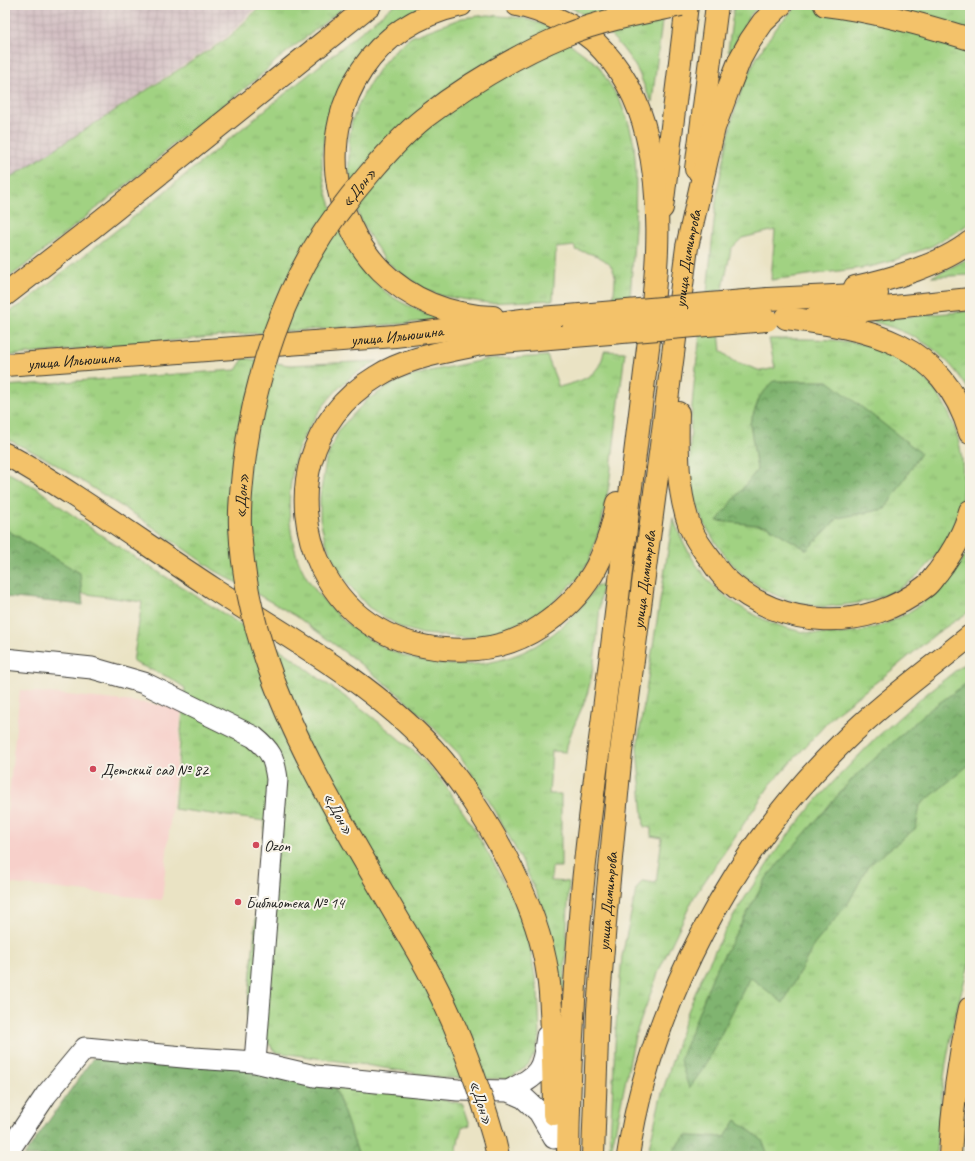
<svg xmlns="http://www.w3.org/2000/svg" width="975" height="1161" font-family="Caveat,sans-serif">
  <defs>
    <pattern id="industrial-grid" width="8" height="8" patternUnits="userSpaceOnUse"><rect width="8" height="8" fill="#d2bec2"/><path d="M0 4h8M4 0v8" fill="none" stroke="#b4a3a6"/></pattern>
    <pattern id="grass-tufts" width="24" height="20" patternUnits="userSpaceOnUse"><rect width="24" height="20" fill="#a1d282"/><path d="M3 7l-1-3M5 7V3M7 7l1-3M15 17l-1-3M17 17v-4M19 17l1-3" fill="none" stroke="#8ab470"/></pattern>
    <pattern id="forest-crowns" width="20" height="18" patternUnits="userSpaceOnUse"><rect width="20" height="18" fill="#80b470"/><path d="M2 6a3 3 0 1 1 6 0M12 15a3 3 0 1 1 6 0" fill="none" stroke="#68925b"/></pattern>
  </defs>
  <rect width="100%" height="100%" fill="#f7f3e8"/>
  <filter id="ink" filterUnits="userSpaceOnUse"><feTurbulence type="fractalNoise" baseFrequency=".025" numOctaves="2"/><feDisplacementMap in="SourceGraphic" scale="8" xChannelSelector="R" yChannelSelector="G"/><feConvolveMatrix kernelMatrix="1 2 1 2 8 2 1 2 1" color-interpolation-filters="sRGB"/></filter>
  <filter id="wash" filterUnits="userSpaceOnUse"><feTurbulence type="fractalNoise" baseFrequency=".012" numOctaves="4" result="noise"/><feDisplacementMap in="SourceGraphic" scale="16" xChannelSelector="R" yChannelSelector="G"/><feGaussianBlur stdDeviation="0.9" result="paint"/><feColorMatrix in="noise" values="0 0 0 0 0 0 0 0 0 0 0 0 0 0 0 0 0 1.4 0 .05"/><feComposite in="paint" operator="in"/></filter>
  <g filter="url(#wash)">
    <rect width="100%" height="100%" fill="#eae3c4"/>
    <path fill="#f7d0ca" d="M 20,690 L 182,707 L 162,900 L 5,883 L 5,831 Z"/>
    <path fill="url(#industrial-grid)" d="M 5,5 L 259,5 L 227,37 L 5,181 Z"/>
    <path fill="url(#grass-tufts)" stroke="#5e774f" d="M 262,5 L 347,5 L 278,59 L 259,77 L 195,128 L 179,139 L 146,169 L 23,267 L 5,280 L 5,181 L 228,38 Z
      M 394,5 L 427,5 C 372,28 335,77 325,135 C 324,141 322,149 322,155 C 321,179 329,201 337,223 C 345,243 356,260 370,276 C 376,282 381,289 387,293 C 404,305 423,313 442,319 L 400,324 L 244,334 L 5,356 L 5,314 L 21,305 L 136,215 Z
      M 566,5 L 664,5 L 652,102 C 646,93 643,81 638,71 C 620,40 598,21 566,5 Z
      M 734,5 L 760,5 L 749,16 L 731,52 L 728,51 Z
      M 798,5 L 970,5 L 970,223 L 961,229 L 932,246 L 889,262 L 869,267 L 771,280 L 775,230 L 742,238 L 731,249 L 723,289 L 707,293 L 717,192 L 732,120 L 743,85 L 757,57 L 770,37 L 781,22 Z
      M 488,15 L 523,18 L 547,26 L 598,65 L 620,101 L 629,124 L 634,144 L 636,172 L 635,227 L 630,299 L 613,300 C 614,293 615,285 615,278 C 614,258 590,253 575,250 L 575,246 L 556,248 L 553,300 L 488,303 L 442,296 L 426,290 L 399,272 L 384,259 L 361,222 L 359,216 L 349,170 L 349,140 L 352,121 L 360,101 L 370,83 L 381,66 L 393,52 L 411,37 L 462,18 Z
      M 970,258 L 970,275 L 931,277 Z
      M 970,311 L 970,392 C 944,349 916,333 867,320 Z
      M 719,332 L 721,351 L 734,361 L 761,371 L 775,368 L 769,339 C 799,339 828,338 857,343 C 862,344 868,345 873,346 C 878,348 883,351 888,353 C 947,380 972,446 960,507 C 956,529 935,560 919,574 C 898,593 871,602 843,605 C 836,605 829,607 822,607 C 817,607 811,605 806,604 C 754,596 717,556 698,509 C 694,500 692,490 690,481 C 688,471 690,461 690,451 C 690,413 695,374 700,335 Z
      M 604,351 L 625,352 L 609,485 L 601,525 L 589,561 L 579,577 L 551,604 L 522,622 L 490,634 L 468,638 L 423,634 L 402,628 L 368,607 L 346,581 L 335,564 L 325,540 L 320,519 L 320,497 L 326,460 L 340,428 L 368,399 L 399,380 L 430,371 L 484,360 L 547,356 L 559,387 C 581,381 600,377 604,351 Z
      M 244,358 L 289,365 L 378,361 C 370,365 361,370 354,375 C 331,391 307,426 297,452 C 295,458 295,464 293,470 C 287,500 288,533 299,562 C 308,584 324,602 341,618 C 391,665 473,681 535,646 C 561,631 581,610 597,585 L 602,585 C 598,619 597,658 588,691 C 582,712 569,731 566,752 L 552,751 L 549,794 L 561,794 L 561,867 L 552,867 L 551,881 L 569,882 L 564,990 L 560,991 L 554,948 L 543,908 L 523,863 L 496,812 L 459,754 L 423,717 L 396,692 L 354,659 L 296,616 L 214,570 L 140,518 L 47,459 L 5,438 L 5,386 L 236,370 Z
      M 5,471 L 38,489 L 57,504 L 108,540 L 290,656 L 320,679 L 365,711 L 415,752 L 437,775 L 447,788 L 473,827 L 511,894 L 520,915 L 529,941 L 538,994 L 539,1010 L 540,1036 L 535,1053 L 528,1065 L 522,1070 L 508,1079 L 444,1078 L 366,1065 L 275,1052 L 247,1015 L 265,821 L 174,809 L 185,688 L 170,678 L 133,662 L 142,602 L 5,582 Z
      M 673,518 C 682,541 693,564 711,583 C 725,598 744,610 763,619 C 842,656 929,623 970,547 L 970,611 L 937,633 L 892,670 L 836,713 L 770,785 L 694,897 L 660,968 L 635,1036 L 610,1156 L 609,1156 L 616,1026 L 622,956 L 636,890 L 642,881 L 656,883 L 662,838 L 651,836 L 651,828 L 644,827 L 637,748 Z
      M 970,659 L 970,962 C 950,1027 940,1089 936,1156 L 647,1156 L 660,1100 L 685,1019 L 700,981 L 727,927 L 746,896 L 781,844 L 814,803 L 838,777 L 876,738 L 920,699 Z
      M 331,1088 C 375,1090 420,1094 463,1104 L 470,1125 L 462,1128 L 459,1137 L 456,1156 L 355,1156 Z
      M 970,1110 L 970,1156 L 965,1156 Z"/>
    <path fill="url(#forest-crowns)" stroke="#4e6846" d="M 774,381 L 828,381 L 921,453 L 885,509 L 838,518 L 807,550 L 767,526 L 717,521 L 757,470 L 750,423 L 760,396 Z
      M 5,529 L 80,573 L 83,605 L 5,597 Z
      M 970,681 L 970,764 L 920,805 L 916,828 L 868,866 L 849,902 L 814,945 L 783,1003 L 750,977 L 704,1068 L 689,1088 L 680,1060 L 714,973 L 767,877 L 853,778 L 929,710 Z
      M 93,1058 L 241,1066 L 334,1084 L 359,1156 L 24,1156 Z
      M 736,1120 L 762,1140 L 768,1156 L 676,1156 L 674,1150 L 685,1136 L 725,1137 Z"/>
  </g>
  <g filter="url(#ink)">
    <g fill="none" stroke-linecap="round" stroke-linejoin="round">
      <defs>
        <path id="minor" d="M 5,659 L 92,668 L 144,683 L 254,737 C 271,751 274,757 277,779 L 255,1062
          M 508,1091 C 541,1074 542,1072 547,1036
          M 5,1156 L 46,1095 L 85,1048 L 194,1058 L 255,1062 L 315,1076 L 458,1090 L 508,1091 L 524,1098 L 539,1112 L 554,1138"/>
        <path id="major" d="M 696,169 L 717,5
          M 662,208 L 687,5"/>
        <g id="highway">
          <path d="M 461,5 C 278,46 301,309 493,317"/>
          <path d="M 517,5 C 538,9 579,27 594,41 C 621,67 639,101 647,137 C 665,209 656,284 647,356 C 641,405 635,454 629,503 C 622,564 615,625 607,685 C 598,758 587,831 581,905 C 574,988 569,1072 568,1156"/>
          <path d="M 825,5 C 875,11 922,24 970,39"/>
          <path d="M 855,287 C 889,280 943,264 970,242"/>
          <path d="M 5,295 L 93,227 L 370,5"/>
          <path d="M 768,299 L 877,294"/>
          <path d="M 818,315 L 970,299"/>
          <path d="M 786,318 C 870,329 942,341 970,433"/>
          <path d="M 481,344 C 446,352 407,357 376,377 C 309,417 288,497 321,567 C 334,593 353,615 378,629 C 398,641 421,647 444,649 C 478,652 511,646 540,627 C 587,596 607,558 617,503"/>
          <path d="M 467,345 L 562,337"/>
          <path id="s1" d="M 5,365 L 395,336 L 538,318 L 568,316"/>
          <path d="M 678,413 C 677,450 677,491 690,527 C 695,539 703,550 711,560 C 715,566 720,574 726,579 C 781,630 867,633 926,586 C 931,582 934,576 938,572 C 952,553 964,534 970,511"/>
          <path d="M 5,454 C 30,467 53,482 76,497 C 122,527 168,559 214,589 C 289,638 371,682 433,749 C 459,778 487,821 505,855 C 525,893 542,933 548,976 C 551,994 551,1013 552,1031 C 553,1059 554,1087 554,1114"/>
          <path d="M 494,1139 L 498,1156"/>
          <path id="s2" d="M 593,1156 L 598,1010 L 606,911 L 621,752 L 687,247 L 714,128 L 729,87 L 740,59 L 750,41 L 763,22 L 781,5"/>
          <path d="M 628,1156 C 651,1003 732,851 842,743 C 881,704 927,671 970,636"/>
          <path d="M 950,1156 C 952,1106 959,1057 970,1008"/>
        </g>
      </defs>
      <use href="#minor" stroke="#3b3a35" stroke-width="23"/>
      <use href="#major" stroke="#3b3a35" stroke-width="24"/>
      <use href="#highway" stroke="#3b3a35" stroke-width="24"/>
      <use href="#minor" stroke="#fff" stroke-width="21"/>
      <use href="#major" stroke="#f3c26a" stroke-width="22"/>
      <use href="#highway" stroke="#f3c26a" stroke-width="22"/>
      <defs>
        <g id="highway-bridge">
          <path d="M 568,316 L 768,299"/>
          <path d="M 562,337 L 767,320"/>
          <path id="s3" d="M 494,1139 C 478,1084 459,1030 433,980 C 423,961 412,942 401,924 C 354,842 299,755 268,665 C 253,622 242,573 240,526 C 239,505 242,484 244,463 C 254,379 284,286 334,218 C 345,203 357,188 369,174 C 386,154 404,134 424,118 C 467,85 515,56 565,35 C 602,20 642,13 681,5"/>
        </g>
      </defs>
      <use href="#highway-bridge" stroke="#3b3a35" stroke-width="24" stroke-linecap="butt"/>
      <use href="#highway-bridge" stroke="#f3c26a" stroke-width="22"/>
    </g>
  </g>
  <g fill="#d1495b" stroke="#f7f3e8" stroke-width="1.5">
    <circle cx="93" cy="769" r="4"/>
    <circle cx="256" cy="845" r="4"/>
    <circle cx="238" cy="902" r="4"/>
  </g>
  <g text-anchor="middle" stroke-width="4" stroke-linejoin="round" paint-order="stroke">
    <g font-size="16" fill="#1c1c1c" stroke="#f7f3e8">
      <text dy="6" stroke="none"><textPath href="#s3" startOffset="1035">«Дон»</textPath></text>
      <text dy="6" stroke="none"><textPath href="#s2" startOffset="903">улица Димитрова</textPath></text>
      <text dy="6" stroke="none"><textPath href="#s1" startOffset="393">улица Ильюшина</textPath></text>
      <text dy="6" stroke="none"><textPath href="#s1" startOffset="69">улица Ильюшина</textPath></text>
      <text dy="6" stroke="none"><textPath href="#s3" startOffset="699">«Дон»</textPath></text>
      <text dy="6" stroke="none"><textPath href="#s2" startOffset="579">улица Димитрова</textPath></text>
      <text transform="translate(339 813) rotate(61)" y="6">«Дон»</text>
      <text dy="6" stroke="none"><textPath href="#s2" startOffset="255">улица Димитрова</textPath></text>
      <text transform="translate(482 1102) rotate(72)" y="6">«Дон»</text>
    </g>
    <g font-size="16" fill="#1c1c1c" stroke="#f7f3e8" text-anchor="start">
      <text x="101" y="775">Детский сад № 82</text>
      <text x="264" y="851">Ozon</text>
      <text x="246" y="908">Библиотека № 14</text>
    </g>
  </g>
  <rect width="975" height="1161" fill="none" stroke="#f7f3e8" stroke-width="20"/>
</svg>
